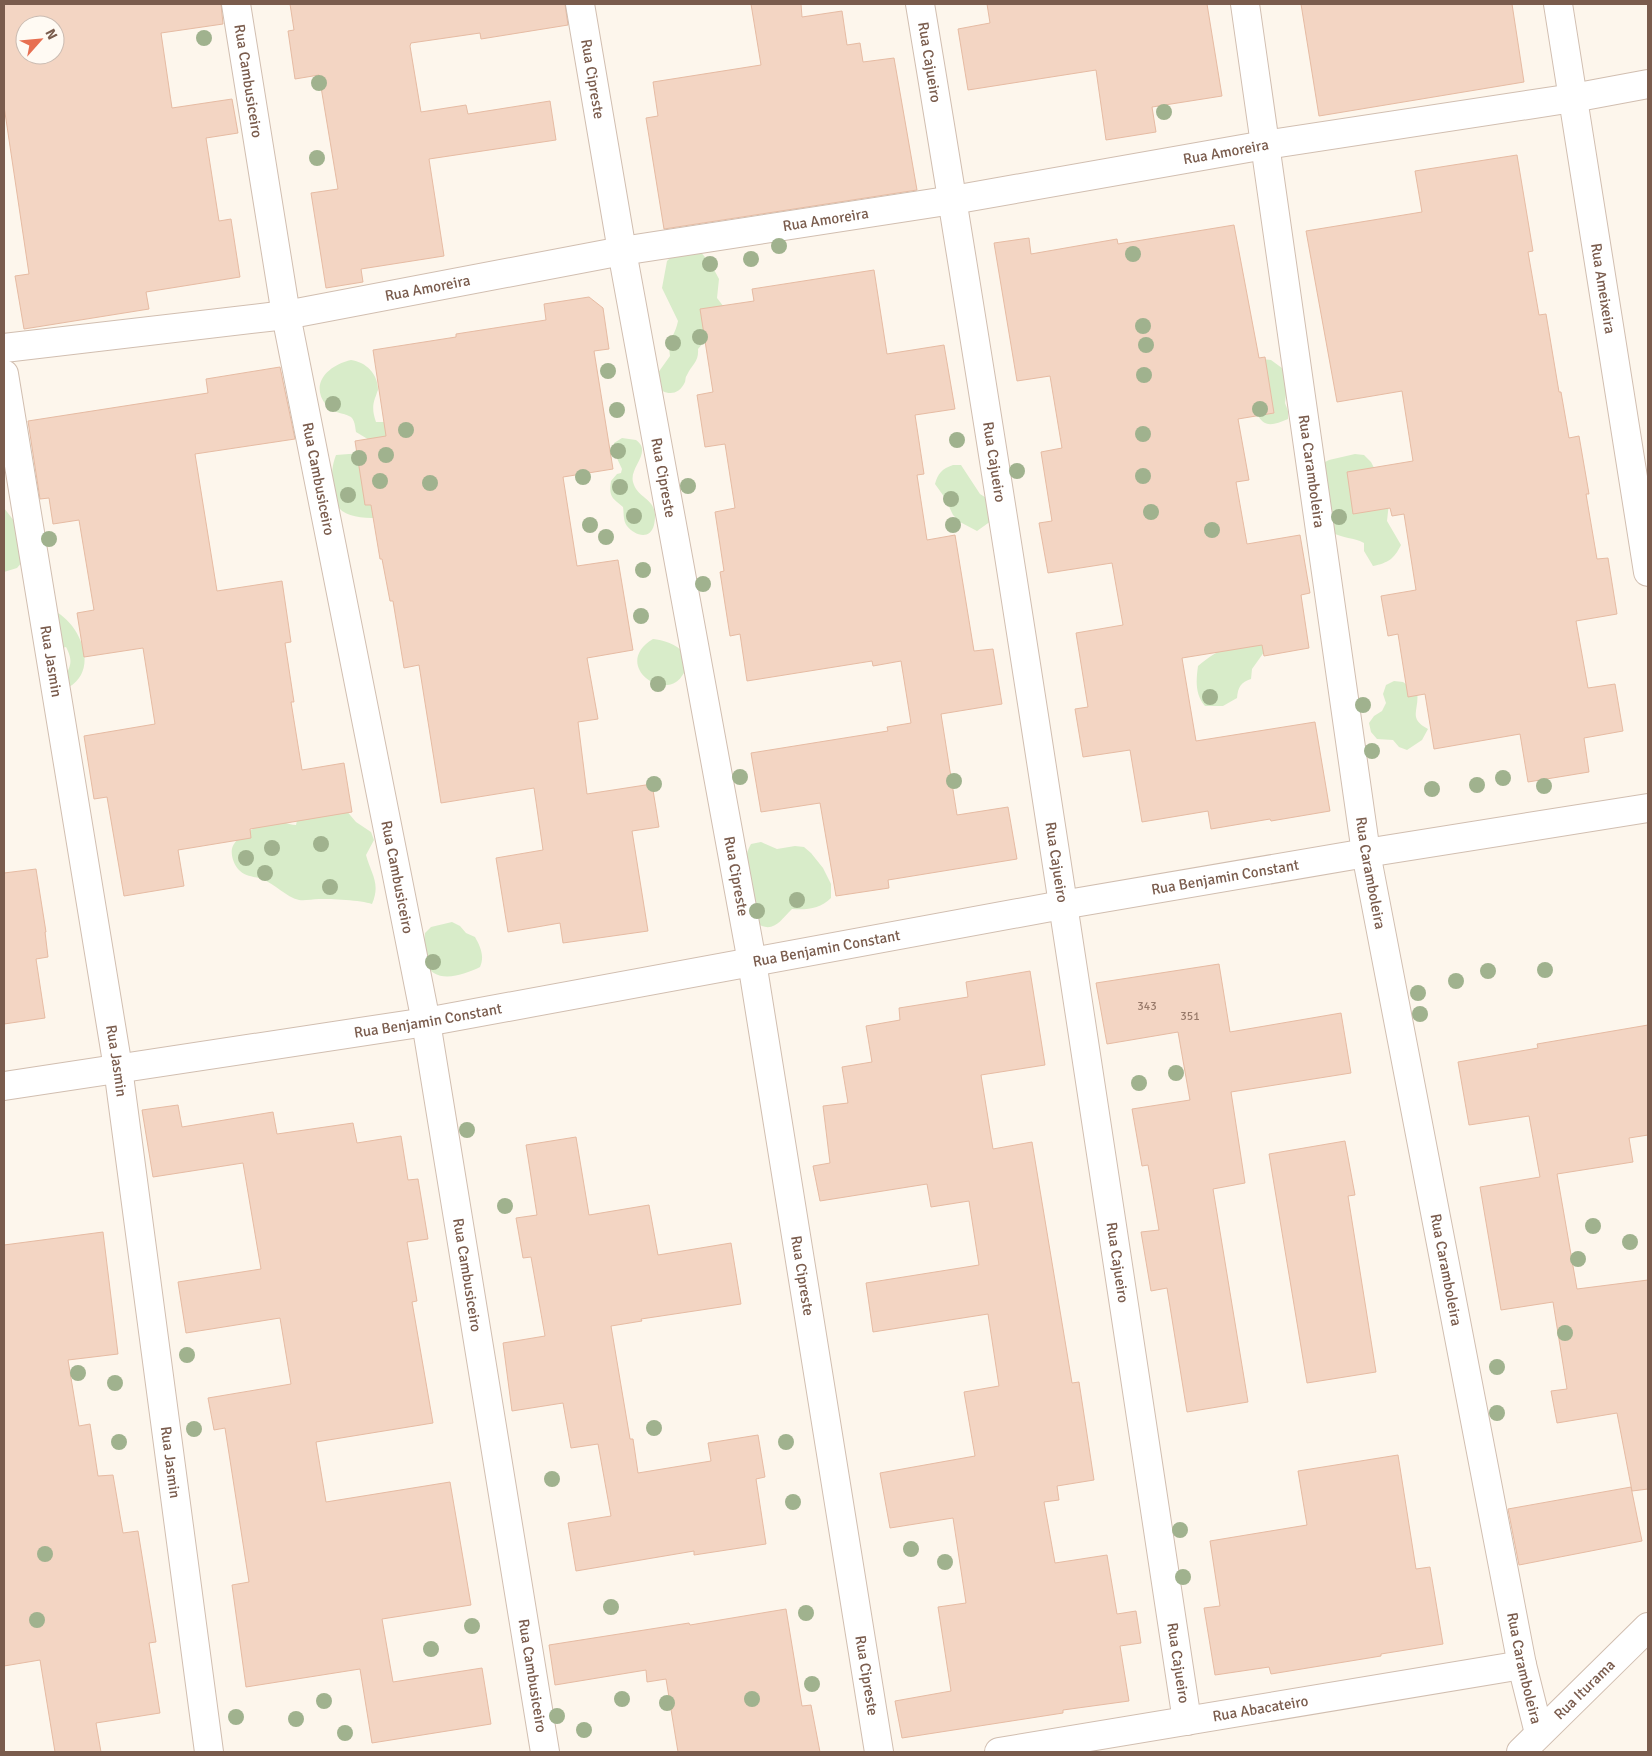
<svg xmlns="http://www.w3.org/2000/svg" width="1652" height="1756" font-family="Signika,sans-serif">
  <rect width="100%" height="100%" fill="#fdf6ec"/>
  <path fill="#d8ecc9" d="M 698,249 L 711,264 L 719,279 L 717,298 L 727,311 L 720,339 L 704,342 L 698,349 C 699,362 692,364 687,375 C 685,378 686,378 685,382 C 678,397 665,395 655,386 L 655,377 L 670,356 C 667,338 675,337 678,321 L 662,288 L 667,261 L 673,255 Z
    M 1262,359 L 1271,360 L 1286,371 L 1289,387 L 1286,394 L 1285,403 L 1288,411 L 1288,419 C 1273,425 1264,429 1256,412 Z
    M 351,360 C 366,362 378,374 378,390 C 377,392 376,396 375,398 C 372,407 373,413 376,422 L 384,422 L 392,418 L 378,518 C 351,518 331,515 332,483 C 332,473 332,465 336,455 L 362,453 L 371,441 L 356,432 C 355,426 355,421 351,417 C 343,412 333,414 326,405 C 309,383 329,365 351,360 Z
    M 622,438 L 636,440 C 653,452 629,467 633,482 C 638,501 660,497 654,525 C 650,541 634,535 627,526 C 623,521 624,513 623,507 C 611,497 609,497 611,481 L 617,474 L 621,473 L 622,469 L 614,452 L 614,443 Z
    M 1355,454 L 1364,455 L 1371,462 L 1384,487 L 1389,503 L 1387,521 L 1401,545 C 1394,559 1388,563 1373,566 L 1364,551 L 1364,543 C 1353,537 1344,539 1331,532 L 1313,468 L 1329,460 Z
    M 953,465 L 961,465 L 980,494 L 988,499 L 991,521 L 977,531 L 960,522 L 953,515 L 945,498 L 935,484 C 938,473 942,469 953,465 Z
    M 4,508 L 18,526 L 23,561 L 17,568 L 4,572 Z
    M 58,613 C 82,628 98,670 69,687 L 65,686 C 64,668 77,668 66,647 L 58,649 L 49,615 Z
    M 653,639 C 662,640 678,644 683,653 C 685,658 685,665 686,670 C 683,674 680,680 676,682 C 655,696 615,662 653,639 Z
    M 1260,642 L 1267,648 L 1252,669 L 1251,679 C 1241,682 1238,687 1237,698 L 1223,706 L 1205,706 C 1195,694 1196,681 1198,666 C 1222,646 1230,646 1260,642 Z
    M 1394,681 L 1403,682 L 1417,692 C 1420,710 1407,718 1428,729 L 1422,740 L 1407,750 L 1399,747 L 1393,740 L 1377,739 L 1371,732 L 1369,723 L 1374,716 L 1382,711 L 1386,703 L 1383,694 L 1386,685 Z
    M 300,807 L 345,809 L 356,822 L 371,832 L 374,840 L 366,855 C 371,874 381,883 372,904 C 361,900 331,899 319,899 C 312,899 305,901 299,900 C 286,897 275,884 262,879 C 253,876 245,877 238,869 C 233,863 229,851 234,844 C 239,835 263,822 274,821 C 281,820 287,825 296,825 Z
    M 761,842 L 777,849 L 795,846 L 804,847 L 811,853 L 823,868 L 831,884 L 831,898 C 820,909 807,910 792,909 C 780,921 773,934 756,923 L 749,868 C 745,859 746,853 751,844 Z
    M 452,922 L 460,926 L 466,933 L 475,937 C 480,946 485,956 480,967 C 464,975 433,986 425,961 C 422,953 424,942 425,933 L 431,927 Z"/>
  <path fill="#f3d5c3" stroke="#e6bba3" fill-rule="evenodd" d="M 4,4 L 221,4 L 223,24 L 161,33 L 172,108 L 232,99 L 238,133 L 206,138 L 219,221 L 231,219 L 240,277 L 146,292 L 149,309 L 24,329 L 15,276 L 29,274 L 4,106 ZM 25,25 L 55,25 L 55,55 L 25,55 Z
    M 290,4 L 565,4 L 568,25 L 481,39 L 480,33 L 411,43 L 410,46 L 421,112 L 466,105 L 468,114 L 550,101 L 556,140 L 429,159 L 444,256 L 361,269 L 363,282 L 326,288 L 311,193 L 338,189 L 319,75 L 295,79 L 288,31 L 294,30 Z
    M 751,4 L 801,4 L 802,17 L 842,11 L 847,45 L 860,43 L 863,62 L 894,58 L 917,190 L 664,229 L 646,118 L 658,116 L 653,82 L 761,65 Z
    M 987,4 L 1207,4 L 1222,96 L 1152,107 L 1156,132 L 1106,140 L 1096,70 L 968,90 L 958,29 L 990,23 Z
    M 1301,4 L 1512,4 L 1524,82 L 1319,116 Z
    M 1517,155 L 1533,251 L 1528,252 L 1539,315 L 1546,314 L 1559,392 L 1561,392 L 1569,438 L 1579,436 L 1589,494 L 1586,494 L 1597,559 L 1608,558 L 1617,614 L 1576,621 L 1588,688 L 1615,684 L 1623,731 L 1584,738 L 1589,772 L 1528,782 L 1520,734 L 1434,749 L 1425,694 L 1408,697 L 1398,634 L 1388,636 L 1381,596 L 1416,590 L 1404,514 L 1392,516 L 1390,508 L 1353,514 L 1347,472 L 1413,461 L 1402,391 L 1337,402 L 1306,231 L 1422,212 L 1415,171 Z
    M 1234,225 L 1259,358 L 1265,357 L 1274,413 L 1238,419 L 1249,480 L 1236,482 L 1247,544 L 1300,535 L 1310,593 L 1301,595 L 1309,648 L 1264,656 L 1262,645 L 1182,658 L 1196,741 L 1315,722 L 1330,811 L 1271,821 L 1270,819 L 1211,829 L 1208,811 L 1142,822 L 1130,750 L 1083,757 L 1075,709 L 1088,707 L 1076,633 L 1123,625 L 1112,563 L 1048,573 L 1039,523 L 1052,521 L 1041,452 L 1062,448 L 1050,376 L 1017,381 L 994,243 L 1029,238 L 1031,254 L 1117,239 L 1118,244 Z
    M 874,270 L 887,354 L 944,345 L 955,409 L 915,415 L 924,474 L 917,475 L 927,540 L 955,535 L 974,651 L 993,649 L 1002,704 L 941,714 L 957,815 L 1008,807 L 1017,859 L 888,880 L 889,888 L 836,896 L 820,803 L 761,812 L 751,753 L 888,731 L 887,727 L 911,723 L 901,661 L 873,666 L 872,661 L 747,681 L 740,634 L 730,636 L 720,572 L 724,571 L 715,512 L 735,508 L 725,444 L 705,447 L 697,395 L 713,392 L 700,309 L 754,301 L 752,289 Z
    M 589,297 L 603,308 L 609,349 L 594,351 L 613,469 L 563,477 L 577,566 L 618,560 L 633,650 L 587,658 L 598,719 L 578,722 L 587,794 L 652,784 L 659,827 L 632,831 L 648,931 L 563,943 L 560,923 L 508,932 L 496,858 L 543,850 L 534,788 L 441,803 L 419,665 L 404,668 L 393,601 L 390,601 L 382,559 L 380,559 L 371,505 L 365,505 L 355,441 L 386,436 L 373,350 L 456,337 L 456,334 L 546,320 L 544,304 Z
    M 280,367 L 295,439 L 195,454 L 217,591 L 282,581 L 291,642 L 285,643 L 294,702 L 291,702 L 302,770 L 344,763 L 352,812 L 250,829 L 251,838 L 178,850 L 184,886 L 124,896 L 107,797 L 94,799 L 84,736 L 155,724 L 143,648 L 84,657 L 77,613 L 94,610 L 79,520 L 53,524 L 49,498 L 40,499 L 28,421 L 208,393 L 206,379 Z
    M 36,869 L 46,932 L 45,932 L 48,957 L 36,959 L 45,1018 L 4,1024 L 4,873 Z
    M 1219,964 L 1230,1032 L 1341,1013 L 1351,1073 L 1231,1092 L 1245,1183 L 1213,1189 L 1248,1402 L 1187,1412 L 1167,1288 L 1151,1291 L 1141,1232 L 1159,1230 L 1148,1165 L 1142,1166 L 1132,1109 L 1190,1100 L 1178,1032 L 1107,1044 L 1096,983 Z
    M 1030,971 L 1045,1065 L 981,1075 L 993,1149 L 1032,1142 L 1072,1383 L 1079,1382 L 1094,1480 L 1057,1486 L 1059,1500 L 1044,1502 L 1055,1563 L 1107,1555 L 1117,1614 L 1136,1611 L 1141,1643 L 1120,1646 L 1129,1701 L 1063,1710 L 1063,1713 L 902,1738 L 895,1701 L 951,1691 L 938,1607 L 966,1603 L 953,1518 L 890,1528 L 880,1473 L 975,1456 L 964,1392 L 999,1386 L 988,1314 L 873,1332 L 866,1283 L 979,1265 L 969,1201 L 931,1207 L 927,1184 L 820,1201 L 813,1166 L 830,1163 L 823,1106 L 848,1103 L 842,1067 L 872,1062 L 866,1026 L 900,1020 L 899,1008 L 968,997 L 966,982 Z
    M 1648,1025 L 1648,1135 L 1629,1138 L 1633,1162 L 1557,1174 L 1577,1289 L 1648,1280 L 1648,1489 L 1632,1491 L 1617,1413 L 1557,1423 L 1551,1391 L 1567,1389 L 1553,1302 L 1501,1310 L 1480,1187 L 1540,1177 L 1529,1116 L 1469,1125 L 1458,1062 L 1538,1048 L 1537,1044 Z
    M 178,1105 L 182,1127 L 273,1112 L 277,1134 L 353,1123 L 357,1143 L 401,1136 L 408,1180 L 418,1179 L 428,1239 L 407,1242 L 417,1301 L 412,1302 L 433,1423 L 316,1442 L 326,1502 L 450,1482 L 471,1605 L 382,1619 L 393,1682 L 482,1668 L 491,1724 L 372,1743 L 360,1669 L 246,1687 L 232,1585 L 249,1582 L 225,1428 L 214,1430 L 208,1398 L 291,1384 L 280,1318 L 186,1333 L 178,1282 L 261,1269 L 243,1163 L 153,1177 L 142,1110 Z
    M 576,1137 L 589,1215 L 649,1205 L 658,1255 L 731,1243 L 741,1304 L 641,1319 L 642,1321 L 611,1326 L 630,1439 L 633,1439 L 638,1473 L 711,1461 L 708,1443 L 758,1435 L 765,1477 L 756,1479 L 766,1544 L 694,1555 L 694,1551 L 576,1571 L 568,1523 L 611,1516 L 598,1444 L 571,1448 L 563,1403 L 512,1411 L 503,1343 L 545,1336 L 531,1257 L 523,1258 L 516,1218 L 537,1215 L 526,1145 Z
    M 1345,1141 L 1355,1195 L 1348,1196 L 1376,1372 L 1307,1383 L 1269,1154 Z
    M 103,1232 L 118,1354 L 68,1360 L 79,1426 L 90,1424 L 98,1476 L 113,1475 L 123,1533 L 138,1531 L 156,1642 L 149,1643 L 160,1713 L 96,1723 L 101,1752 L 55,1752 L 40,1660 L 4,1666 L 4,1245 Z
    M 1398,1455 L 1416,1569 L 1430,1567 L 1443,1644 L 1381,1654 L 1381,1656 L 1271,1674 L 1269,1667 L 1215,1675 L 1204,1608 L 1220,1606 L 1210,1541 L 1307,1525 L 1298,1471 Z
    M 1631,1487 L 1642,1541 L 1519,1565 L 1508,1509 Z
    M 786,1609 L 802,1706 L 811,1705 L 820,1752 L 678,1752 L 666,1679 L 647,1682 L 646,1670 L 555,1685 L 549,1645 L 689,1623 L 690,1625 Z"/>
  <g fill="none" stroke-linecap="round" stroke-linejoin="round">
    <defs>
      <g id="minor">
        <path id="s1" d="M 236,4 L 286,315 L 426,1022 L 545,1752"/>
        <path id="s2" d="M 580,4 L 622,251 L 752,962 L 879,1752"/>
        <path id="s3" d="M 920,4 C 1015,575 1100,1148 1187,1721"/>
        <path id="s4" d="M 1245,4 L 1366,853 L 1522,1665 L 1539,1733"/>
        <path id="s5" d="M 1558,4 L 1648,572"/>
        <path id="s6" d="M 4,348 L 286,315 L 622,251 L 953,200 L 1265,145 L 1573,98 L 1648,84"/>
        <path id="s7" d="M 4,374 L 118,1068 L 209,1752"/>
        <path id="s8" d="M 999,1752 L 1522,1665"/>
      </g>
      <g id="tertiary">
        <path id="s9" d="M 4,1086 L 426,1022 L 1062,905 L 1366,853 L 1648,808"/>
        <path id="s10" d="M 1521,1752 L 1648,1627"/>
      </g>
    </defs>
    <use href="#minor" stroke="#d1beb0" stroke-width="30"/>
    <use href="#tertiary" stroke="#d1beb0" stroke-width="30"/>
    <use href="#minor" stroke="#fff" stroke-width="28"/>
    <use href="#tertiary" stroke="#fff" stroke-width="28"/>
  </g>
  <g fill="#a0b28e">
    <circle cx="204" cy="38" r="8"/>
    <circle cx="319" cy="83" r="8"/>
    <circle cx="1164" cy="112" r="8"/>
    <circle cx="317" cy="158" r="8"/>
    <circle cx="779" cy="246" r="8"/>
    <circle cx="1133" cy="254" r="8"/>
    <circle cx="751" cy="259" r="8"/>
    <circle cx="710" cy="264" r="8"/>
    <circle cx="1143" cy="326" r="8"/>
    <circle cx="700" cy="337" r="8"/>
    <circle cx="673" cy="343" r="8"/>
    <circle cx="1146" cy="345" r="8"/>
    <circle cx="608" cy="371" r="8"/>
    <circle cx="1144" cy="375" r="8"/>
    <circle cx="333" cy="404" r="8"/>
    <circle cx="1260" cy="409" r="8"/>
    <circle cx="617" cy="410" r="8"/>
    <circle cx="406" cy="430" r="8"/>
    <circle cx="1143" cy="434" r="8"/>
    <circle cx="957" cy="440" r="8"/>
    <circle cx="618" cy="451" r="8"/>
    <circle cx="386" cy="455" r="8"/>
    <circle cx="359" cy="458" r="8"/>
    <circle cx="1017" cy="471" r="8"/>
    <circle cx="1143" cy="476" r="8"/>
    <circle cx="583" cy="477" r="8"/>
    <circle cx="380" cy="481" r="8"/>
    <circle cx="430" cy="483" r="8"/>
    <circle cx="688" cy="486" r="8"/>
    <circle cx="620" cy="487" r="8"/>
    <circle cx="348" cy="495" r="8"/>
    <circle cx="951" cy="499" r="8"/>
    <circle cx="1151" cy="512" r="8"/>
    <circle cx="634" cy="516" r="8"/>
    <circle cx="1339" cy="517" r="8"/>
    <circle cx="590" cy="525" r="8"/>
    <circle cx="953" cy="525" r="8"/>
    <circle cx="1212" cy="530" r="8"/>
    <circle cx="606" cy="537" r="8"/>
    <circle cx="49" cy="539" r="8"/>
    <circle cx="643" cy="570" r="8"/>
    <circle cx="703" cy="584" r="8"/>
    <circle cx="641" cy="616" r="8"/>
    <circle cx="658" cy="684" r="8"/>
    <circle cx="1210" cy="697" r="8"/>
    <circle cx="1363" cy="705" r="8"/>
    <circle cx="1372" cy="751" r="8"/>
    <circle cx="740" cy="777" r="8"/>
    <circle cx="1503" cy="778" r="8"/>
    <circle cx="954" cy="781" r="8"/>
    <circle cx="654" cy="784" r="8"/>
    <circle cx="1477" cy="785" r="8"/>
    <circle cx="1544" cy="786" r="8"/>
    <circle cx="1432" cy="789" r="8"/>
    <circle cx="321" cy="844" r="8"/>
    <circle cx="272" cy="848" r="8"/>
    <circle cx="246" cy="858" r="8"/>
    <circle cx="265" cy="873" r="8"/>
    <circle cx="330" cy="887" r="8"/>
    <circle cx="797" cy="900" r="8"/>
    <circle cx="757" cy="911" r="8"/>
    <circle cx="433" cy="962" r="8"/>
    <circle cx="1545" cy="970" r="8"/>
    <circle cx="1488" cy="971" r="8"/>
    <circle cx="1456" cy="981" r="8"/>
    <circle cx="1418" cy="993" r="8"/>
    <circle cx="1420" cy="1014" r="8"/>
    <circle cx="1176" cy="1073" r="8"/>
    <circle cx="1139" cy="1083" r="8"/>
    <circle cx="467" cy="1130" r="8"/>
    <circle cx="505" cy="1206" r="8"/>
    <circle cx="1593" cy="1226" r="8"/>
    <circle cx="1630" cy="1242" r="8"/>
    <circle cx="1578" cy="1259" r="8"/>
    <circle cx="1565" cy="1333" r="8"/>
    <circle cx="187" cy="1355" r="8"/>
    <circle cx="1497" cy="1367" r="8"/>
    <circle cx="78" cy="1373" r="8"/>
    <circle cx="115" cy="1383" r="8"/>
    <circle cx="1497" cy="1413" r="8"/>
    <circle cx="654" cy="1428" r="8"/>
    <circle cx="194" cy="1429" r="8"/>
    <circle cx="119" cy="1442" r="8"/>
    <circle cx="786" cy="1442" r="8"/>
    <circle cx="552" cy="1479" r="8"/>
    <circle cx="793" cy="1502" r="8"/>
    <circle cx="1180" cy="1530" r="8"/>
    <circle cx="911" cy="1549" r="8"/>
    <circle cx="45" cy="1554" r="8"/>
    <circle cx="945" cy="1562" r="8"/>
    <circle cx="1183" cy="1577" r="8"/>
    <circle cx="611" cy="1607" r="8"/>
    <circle cx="806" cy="1613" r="8"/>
    <circle cx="37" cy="1620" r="8"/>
    <circle cx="472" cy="1626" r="8"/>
    <circle cx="431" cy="1649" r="8"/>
    <circle cx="812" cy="1684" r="8"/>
    <circle cx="622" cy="1699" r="8"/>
    <circle cx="752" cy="1699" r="8"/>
    <circle cx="324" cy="1701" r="8"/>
    <circle cx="667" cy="1703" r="8"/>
    <circle cx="557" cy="1716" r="8"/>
    <circle cx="236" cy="1717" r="8"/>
    <circle cx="296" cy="1719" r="8"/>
    <circle cx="584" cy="1730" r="8"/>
    <circle cx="345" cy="1733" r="8"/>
  </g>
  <g text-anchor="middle" stroke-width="5" stroke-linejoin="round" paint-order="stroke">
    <g font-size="12" fill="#987a6a">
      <text x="1147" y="1010">343</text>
      <text x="1190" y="1020">351</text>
    </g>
    <g font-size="15" fill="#7a5c4d" stroke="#fffaf3">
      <text dy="5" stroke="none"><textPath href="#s3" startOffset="59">Rua Cajueiro</textPath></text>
      <text dy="5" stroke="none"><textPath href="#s2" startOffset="76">Rua Cipreste</textPath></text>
      <text dy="5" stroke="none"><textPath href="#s1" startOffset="78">Rua Cambusiceiro</textPath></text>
      <text dy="5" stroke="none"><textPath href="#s6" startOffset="1238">Rua Amoreira</textPath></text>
      <text dy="5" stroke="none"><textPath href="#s6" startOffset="832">Rua Amoreira</textPath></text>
      <text dy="5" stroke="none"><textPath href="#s6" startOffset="428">Rua Amoreira</textPath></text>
      <text dy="5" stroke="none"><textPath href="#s5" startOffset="288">Rua Ameixeira</textPath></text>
      <text dy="5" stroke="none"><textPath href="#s3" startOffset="464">Rua Cajueiro</textPath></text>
      <text dy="5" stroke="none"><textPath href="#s4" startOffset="472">Rua Caramboleira</textPath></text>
      <text dy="5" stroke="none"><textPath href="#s2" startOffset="481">Rua Cipreste</textPath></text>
      <text dy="5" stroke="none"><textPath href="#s1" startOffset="482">Rua Cambusiceiro</textPath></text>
      <text dy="5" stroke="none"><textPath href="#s7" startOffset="291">Rua Jasmin</textPath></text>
      <text dy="5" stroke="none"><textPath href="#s3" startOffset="869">Rua Cajueiro</textPath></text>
      <text dy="5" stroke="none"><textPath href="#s4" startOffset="878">Rua Caramboleira</textPath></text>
      <text dy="5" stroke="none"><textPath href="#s1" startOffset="888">Rua Cambusiceiro</textPath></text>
      <text dy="5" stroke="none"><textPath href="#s2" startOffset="886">Rua Cipreste</textPath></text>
      <text dy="5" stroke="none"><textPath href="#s9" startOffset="1239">Rua Benjamin Constant</textPath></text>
      <text dy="5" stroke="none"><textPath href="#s9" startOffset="834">Rua Benjamin Constant</textPath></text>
      <text dy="5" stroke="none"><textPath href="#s9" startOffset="429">Rua Benjamin Constant</textPath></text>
      <text dy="5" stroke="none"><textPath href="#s7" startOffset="696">Rua Jasmin</textPath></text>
      <text dy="5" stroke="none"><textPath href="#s3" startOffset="1274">Rua Cajueiro</textPath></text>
      <text dy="5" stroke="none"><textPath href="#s4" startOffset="1282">Rua Caramboleira</textPath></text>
      <text dy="5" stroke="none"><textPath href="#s1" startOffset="1292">Rua Cambusiceiro</textPath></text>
      <text dy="5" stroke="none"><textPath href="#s2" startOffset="1291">Rua Cipreste</textPath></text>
      <text dy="5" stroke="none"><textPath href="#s7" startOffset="1101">Rua Jasmin</textPath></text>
      <text dy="5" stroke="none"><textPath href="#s3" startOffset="1679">Rua Cajueiro</textPath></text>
      <text dy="5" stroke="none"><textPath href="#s4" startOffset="1688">Rua Caramboleira</textPath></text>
      <text dy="5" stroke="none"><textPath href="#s1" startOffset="1698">Rua Cambusiceiro</textPath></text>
      <text dy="5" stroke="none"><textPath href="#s2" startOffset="1696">Rua Cipreste</textPath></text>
      <text dy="5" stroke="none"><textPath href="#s10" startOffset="89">Rua Iturama</textPath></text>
      <text dy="5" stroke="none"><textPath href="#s8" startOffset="265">Rua Abacateiro</textPath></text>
    </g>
  </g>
  <rect width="1652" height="1756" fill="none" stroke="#7a5c4d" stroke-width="10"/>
  <g transform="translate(40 40) rotate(63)"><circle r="24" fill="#fffaf3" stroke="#cabbb1"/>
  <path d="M0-4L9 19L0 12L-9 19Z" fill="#e76f51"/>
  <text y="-8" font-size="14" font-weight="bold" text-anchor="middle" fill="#7a5c4d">N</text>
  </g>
</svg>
